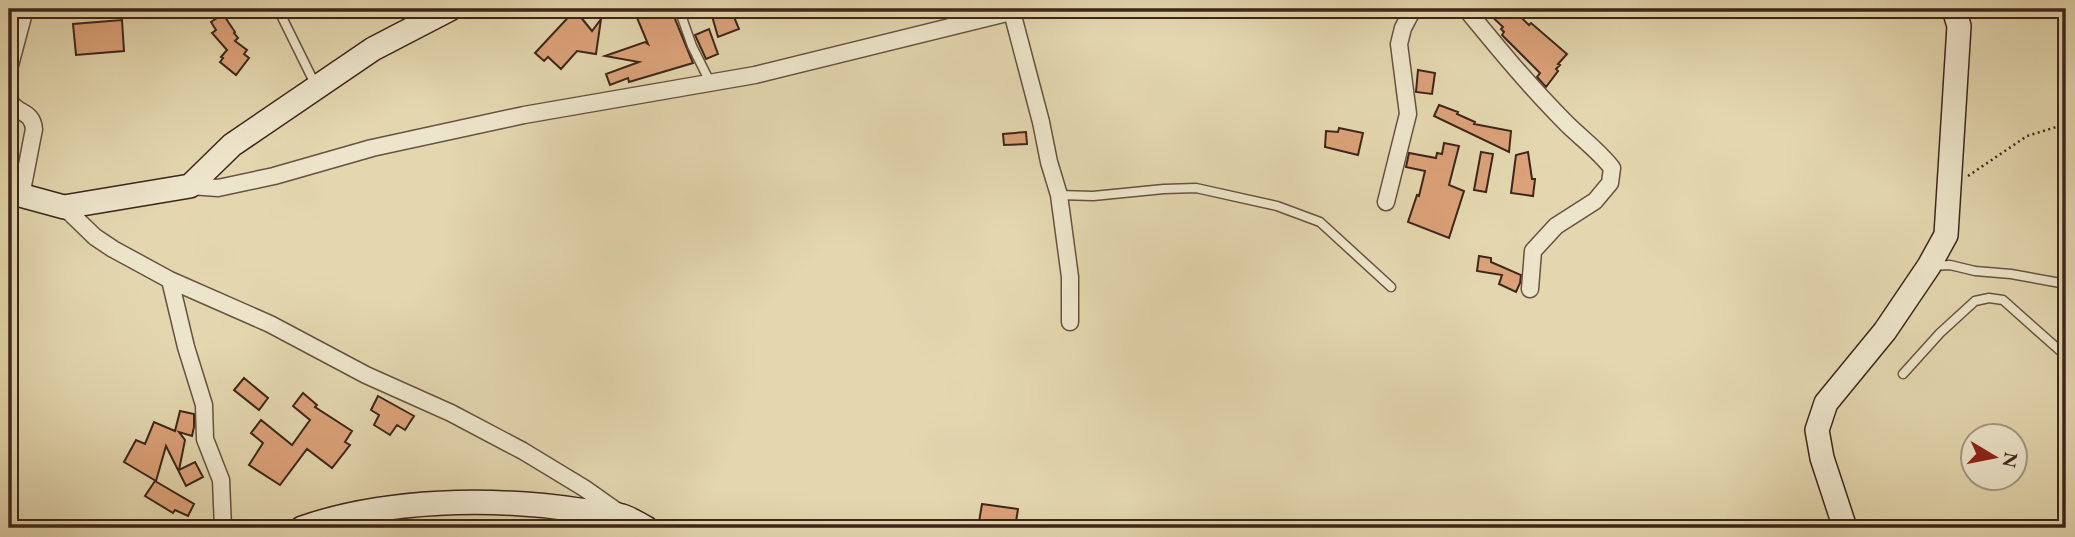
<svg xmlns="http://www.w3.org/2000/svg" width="2075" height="537" font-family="'EB Garamond',serif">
  <rect width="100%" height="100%" fill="#e4d7af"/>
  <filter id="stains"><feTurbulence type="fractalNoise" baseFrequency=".00286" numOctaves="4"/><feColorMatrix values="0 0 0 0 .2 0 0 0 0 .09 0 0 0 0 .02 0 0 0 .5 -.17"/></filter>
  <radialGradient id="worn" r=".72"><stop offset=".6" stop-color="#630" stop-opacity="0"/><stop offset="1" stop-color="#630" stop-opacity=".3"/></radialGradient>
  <path fill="#dca279" stroke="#3d251a" stroke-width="2" d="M 643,9 L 651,9 L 653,13 L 663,9 L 671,9 L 693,63 L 629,82 L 628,78 L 610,85 L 606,74 L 639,62 L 605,56 L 645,42 L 648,44 L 635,13 Z
    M 710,9 L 727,9 L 728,13 L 732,12 L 739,29 L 718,37 Z
    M 1484,9 L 1512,9 L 1529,25 L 1531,23 L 1567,54 L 1558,64 L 1560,65 L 1556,69 L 1558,71 L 1546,87 L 1537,77 L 1540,73 L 1502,35 L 1504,32 L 1501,29 L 1503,27 Z
    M 575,10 L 592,31 L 601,19 L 596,54 L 577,51 L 561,69 L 548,57 L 544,61 L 535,53 Z
    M 223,14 L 235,32 L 234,33 L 238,38 L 235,41 L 247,50 L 244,54 L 249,58 L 236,75 L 220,62 L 223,58 L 221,57 L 227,50 L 212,33 L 216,30 L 211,22 Z
    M 122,20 L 124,51 L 76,55 L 73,24 Z
    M 709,29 L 718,54 L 706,59 L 695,35 Z
    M 1418,70 L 1435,73 L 1432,94 L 1416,92 Z
    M 1439,105 L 1458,112 L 1457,114 L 1475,122 L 1474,124 L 1511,131 L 1509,152 L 1434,116 Z
    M 1339,128 L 1363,133 L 1358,155 L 1325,147 L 1326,131 L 1338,132 Z
    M 1026,132 L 1027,144 L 1004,145 L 1003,134 Z
    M 1444,143 L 1459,146 L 1449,185 L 1464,191 L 1449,238 L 1408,222 L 1417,195 L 1419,196 L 1425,171 L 1406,167 L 1409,153 L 1436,158 L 1437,153 L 1442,154 Z
    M 1481,152 L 1493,154 L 1486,192 L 1474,190 Z
    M 1528,152 L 1532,179 L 1535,179 L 1533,196 L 1511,193 L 1516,155 Z
    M 1479,256 L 1491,258 L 1491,262 L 1521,275 L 1520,283 L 1516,292 L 1499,284 L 1502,275 L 1477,271 Z
    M 244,378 L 268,398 L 259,410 L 234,390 Z
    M 303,393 L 317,405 L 315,407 L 352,431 L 345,442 L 350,445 L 332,468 L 307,449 L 280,485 L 249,465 L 263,443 L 251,433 L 261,420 L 292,445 L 310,420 L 293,406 Z
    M 378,396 L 414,416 L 405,430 L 397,425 L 390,435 L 374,425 L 379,415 L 371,410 Z
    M 180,411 L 194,414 L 194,427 L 192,436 L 179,432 L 185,440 L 179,470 L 195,462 L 203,477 L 186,486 L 166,446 L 156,481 L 124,462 L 136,440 L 145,444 L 154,422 L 175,431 Z
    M 155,481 L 194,504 L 188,516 L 175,510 L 173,513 L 145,496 Z
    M 982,504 L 1018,509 L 1015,528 L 978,528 Z"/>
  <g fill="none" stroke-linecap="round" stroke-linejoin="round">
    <defs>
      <path id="lane" d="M 278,9 L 316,86
        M 679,9 L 692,46 L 710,82
        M 1059,195 L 1093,196 L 1164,189 L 1196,188 L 1277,206 L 1320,222 L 1391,287
        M 1932,266 L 1950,265 L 1975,271 L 2011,274 L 2066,284
        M 1903,374 L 1940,333 L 1975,301 L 1989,298 L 2003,300 L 2066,356"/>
      <path id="street" d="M 1466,9 C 1498,48 1530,87 1566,123 C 1581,138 1599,151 1612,168 L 1610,183 L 1595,201 L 1556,226 L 1533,251 L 1530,289
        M 1012,12 L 1041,122 L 1049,162 L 1059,195 L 1070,277 L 1070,322
        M 9,69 L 25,9
        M 9,99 C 15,115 32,109 34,129 L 21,196
        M 190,186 L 218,188 L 274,176 L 372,148 L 524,115 L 755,75 L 1023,9
        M 1386,202 L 1408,114 L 1399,44 L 1403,28 L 1413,9
        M 64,207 L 95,237 L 113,249 L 170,280 L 270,324 L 366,375 L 451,413 L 523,451 L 584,488 L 618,512
        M 170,280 L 186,347 L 204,405 L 205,439 L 221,480 L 223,528"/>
      <path id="secondary" d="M 9,192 L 64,207 L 190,186 L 232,145 L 373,49 L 450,9
        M 302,528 C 386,499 491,497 579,510 C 593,512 609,512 622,516 C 630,518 638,524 646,528
        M 1845,528 L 1822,458 L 1817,430 L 1826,403 L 1885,331 L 1929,266 L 1946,235 L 1959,26 L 1954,9"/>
    </defs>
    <use href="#lane" stroke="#67523f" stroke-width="11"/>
    <use href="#street" stroke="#67523f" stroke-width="19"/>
    <use href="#secondary" stroke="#3d251a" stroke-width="26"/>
    <path stroke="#3d251a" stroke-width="2.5" stroke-dasharray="2 3.5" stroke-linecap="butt" d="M 1968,176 L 2027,136 L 2066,124"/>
    <use href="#lane" stroke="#ede5cb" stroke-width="8"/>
    <use href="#street" stroke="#ede5cb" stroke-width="16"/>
    <use href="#secondary" stroke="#ede5cb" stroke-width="23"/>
  </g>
  <rect width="2075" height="537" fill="none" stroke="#e4d7af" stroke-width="35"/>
  <rect x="10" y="10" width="2054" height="516" fill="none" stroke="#3d251a" stroke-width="3.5"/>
  <rect x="18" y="18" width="2040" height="502" fill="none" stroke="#3d251a" stroke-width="2"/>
  <g transform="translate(1994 457) rotate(100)"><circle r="33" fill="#ede5cb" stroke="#a79884" stroke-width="2"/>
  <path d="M0-5L12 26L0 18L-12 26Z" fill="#8f2418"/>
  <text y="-10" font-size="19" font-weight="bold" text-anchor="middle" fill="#3d251a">N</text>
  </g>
  <rect width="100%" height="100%" filter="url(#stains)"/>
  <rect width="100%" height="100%" fill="url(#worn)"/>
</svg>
